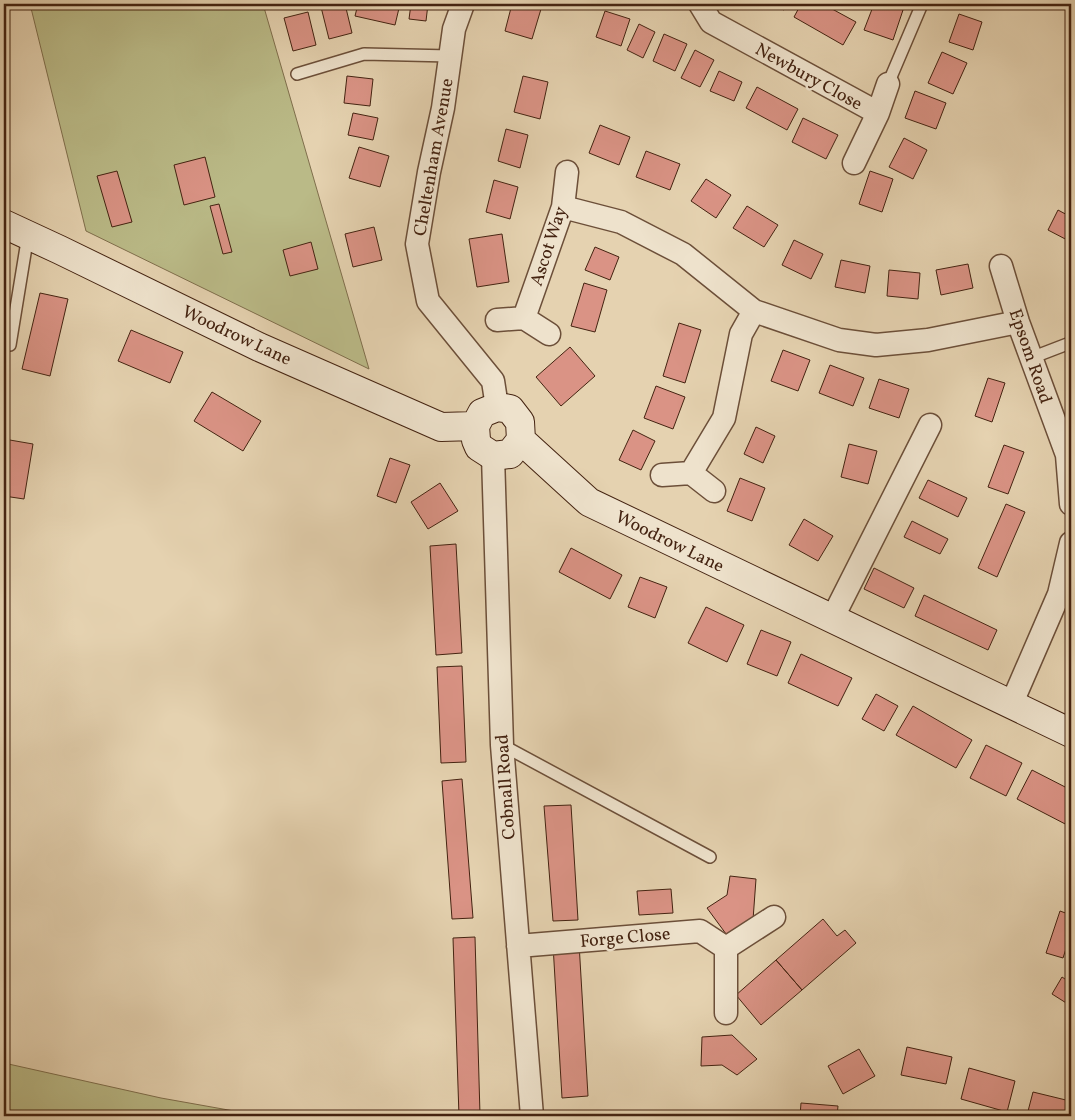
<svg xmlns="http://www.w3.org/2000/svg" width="1075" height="1120" font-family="Vollkorn,serif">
  <rect width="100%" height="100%" fill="#e5d2b0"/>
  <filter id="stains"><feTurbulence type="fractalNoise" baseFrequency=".004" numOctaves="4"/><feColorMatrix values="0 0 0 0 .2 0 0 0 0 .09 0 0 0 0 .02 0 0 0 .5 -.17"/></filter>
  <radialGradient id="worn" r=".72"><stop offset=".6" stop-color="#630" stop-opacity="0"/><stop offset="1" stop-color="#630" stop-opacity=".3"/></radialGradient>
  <path fill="#baba87" stroke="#7f6e4c" d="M 30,4 L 263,4 L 369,369 L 86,231 Z
    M 4,1063 L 161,1098 L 262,1116 L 4,1116 Z"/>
  <path fill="#da9385" stroke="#442311" d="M 333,4 L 345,4 L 352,33 L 329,39 L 321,7 Z
    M 358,4 L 400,4 L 395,25 L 355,16 Z
    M 411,4 L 428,4 L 426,21 L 409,19 Z
    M 512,4 L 524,4 L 541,9 L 532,39 L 505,31 Z
    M 770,4 L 787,4 L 784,10 Z
    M 801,4 L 823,4 L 856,22 L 843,45 L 794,17 Z
    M 874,4 L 887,4 L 903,10 L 893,40 L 864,30 Z
    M 605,11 L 630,19 L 621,46 L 596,37 Z
    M 308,12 L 316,45 L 293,51 L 284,18 Z
    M 959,14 L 982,22 L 973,50 L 949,42 Z
    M 639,24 L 655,32 L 643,58 L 627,50 Z
    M 664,34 L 687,44 L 675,71 L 653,61 Z
    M 695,50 L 714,60 L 700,87 L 681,78 Z
    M 942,52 L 967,63 L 953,94 L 928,83 Z
    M 719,71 L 742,82 L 734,101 L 710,91 Z
    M 347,76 L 373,79 L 370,106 L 344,103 Z
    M 523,76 L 548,82 L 540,119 L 514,112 Z
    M 757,87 L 798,109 L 787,130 L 746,108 Z
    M 915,91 L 946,103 L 936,129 L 905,118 Z
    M 353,113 L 378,118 L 373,140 L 348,135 Z
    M 803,118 L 838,135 L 826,159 L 792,142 Z
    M 600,125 L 630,137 L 619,165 L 589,153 Z
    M 506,129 L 528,135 L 520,168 L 498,161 Z
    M 904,138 L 927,150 L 913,179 L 889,167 Z
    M 359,147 L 389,156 L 380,187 L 349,178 Z
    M 646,151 L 680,164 L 670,190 L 636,177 Z
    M 205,157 L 215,197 L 184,205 L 174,165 Z
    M 117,171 L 132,222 L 112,227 L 97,176 Z
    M 870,171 L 893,179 L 882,212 L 859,204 Z
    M 706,179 L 731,195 L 716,218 L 691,201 Z
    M 494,180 L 518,187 L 510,219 L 486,212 Z
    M 219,204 L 232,252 L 223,254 L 210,206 Z
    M 747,206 L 778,225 L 764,247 L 733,228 Z
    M 1058,210 L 1071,217 L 1071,242 L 1048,230 Z
    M 374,227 L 382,260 L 353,267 L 345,234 Z
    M 502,234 L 509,282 L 477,287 L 469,239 Z
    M 794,240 L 823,254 L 811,279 L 782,265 Z
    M 311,242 L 318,269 L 290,276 L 283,250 Z
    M 595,247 L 619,257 L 610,280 L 585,270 Z
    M 841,260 L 870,266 L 865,293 L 835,287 Z
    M 968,264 L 973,288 L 941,295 L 936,270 Z
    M 889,270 L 920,273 L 918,299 L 887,296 Z
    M 584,283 L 607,290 L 595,332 L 571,326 Z
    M 40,293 L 68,299 L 50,376 L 22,369 Z
    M 679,323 L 701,330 L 685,383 L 663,376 Z
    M 131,330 L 183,352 L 170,383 L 118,361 Z
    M 570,347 L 595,376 L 561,406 L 536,377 Z
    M 783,350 L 810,360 L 798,391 L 771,381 Z
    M 830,365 L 864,378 L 853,406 L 819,393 Z
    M 988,378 L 1005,383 L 992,422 L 975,416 Z
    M 879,379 L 909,389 L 899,418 L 869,408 Z
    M 656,386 L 685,397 L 673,429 L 644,418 Z
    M 212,392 L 261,421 L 243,451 L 194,421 Z
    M 756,427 L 775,436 L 763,463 L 744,454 Z
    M 633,430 L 655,441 L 641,470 L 619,460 Z
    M 4,439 L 33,444 L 24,499 L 4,496 Z
    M 849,444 L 877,451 L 868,484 L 841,477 Z
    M 1004,445 L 1024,452 L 1008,494 L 988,487 Z
    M 390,458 L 410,465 L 396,503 L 377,496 Z
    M 740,478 L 765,488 L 752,521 L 727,511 Z
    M 928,480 L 967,498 L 958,517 L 919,498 Z
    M 440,483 L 458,511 L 428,529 L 411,502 Z
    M 1006,504 L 1025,512 L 997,577 L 978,568 Z
    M 804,519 L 833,536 L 818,561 L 789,545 Z
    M 912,521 L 948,539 L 940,554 L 904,537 Z
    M 456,544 L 462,653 L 436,655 L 430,546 Z
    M 571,548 L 622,575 L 610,599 L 559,572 Z
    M 874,568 L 914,588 L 904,608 L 864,589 Z
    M 640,577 L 667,587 L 655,618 L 628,607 Z
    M 924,595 L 997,630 L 988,650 L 915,616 Z
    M 706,607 L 744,625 L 727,662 L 688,643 Z
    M 761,630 L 791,642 L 777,676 L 747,664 Z
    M 801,654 L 852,678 L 838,706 L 788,683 Z
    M 462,666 L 466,762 L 441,763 L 437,667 Z
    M 1071,671 L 1071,684 L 1066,681 Z
    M 876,694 L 898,706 L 884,731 L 862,719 Z
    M 913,706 L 972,740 L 956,768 L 896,735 Z
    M 986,745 L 1022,763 L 1006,796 L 970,778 Z
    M 1032,770 L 1071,790 L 1071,827 L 1017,799 Z
    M 462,779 L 473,918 L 452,919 L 442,781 Z
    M 571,805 L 578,920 L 553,921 L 544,806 Z
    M 730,876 L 756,879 L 753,920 L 729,938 L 707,908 L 727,895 Z
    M 671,889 L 673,913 L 639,915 L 637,891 Z
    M 1060,911 L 1071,915 L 1071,933 L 1063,958 L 1046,953 Z
    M 823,919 L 837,936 L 845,930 L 856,943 L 802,990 L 776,960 Z
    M 475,937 L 480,1115 L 459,1116 L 453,938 Z
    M 579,943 L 588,1096 L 562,1098 L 553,945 Z
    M 776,960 L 802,990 L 761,1025 L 736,995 Z
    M 1062,977 L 1071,983 L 1071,1006 L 1052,994 Z
    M 732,1035 L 757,1059 L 737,1075 L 722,1065 L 701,1066 L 702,1037 Z
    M 907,1047 L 952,1057 L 946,1084 L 901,1075 Z
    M 859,1049 L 875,1076 L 843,1094 L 828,1066 Z
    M 969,1068 L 1015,1081 L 1007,1112 L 961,1099 Z
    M 1033,1092 L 1070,1101 L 1067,1116 L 1027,1115 Z
    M 801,1103 L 838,1106 L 837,1116 L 800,1116 Z"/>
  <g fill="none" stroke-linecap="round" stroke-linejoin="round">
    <defs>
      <path id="lane" d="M 297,74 L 364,54 L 450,56
        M 888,84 L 922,4
        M 10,345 L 28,235
        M 1031,358 L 1070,343 L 1071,341
        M 502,745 L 710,857"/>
      <path id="street" d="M 463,4 L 454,29 L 443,108 L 429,172 L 417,244 L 428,301 L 493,381 L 497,407
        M 700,4 L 711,22 L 878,113 L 854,163
        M 878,113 L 888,84
        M 563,207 L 621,222 L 683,254 L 754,311 L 839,340 L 876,345 L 928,340 L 1018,322
        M 1001,266 L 1018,322 L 1067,455 L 1071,504
        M 524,318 L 563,207 L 567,172
        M 497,320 L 524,318 L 549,334
        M 493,456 L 502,745 L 532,1116
        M 691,473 L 724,418 L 741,334 L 754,311
        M 662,475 L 691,473 L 714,491
        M 832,619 L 930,425
        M 1011,705 L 1059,594 L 1071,543
        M 518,946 L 700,931 L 726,948
        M 726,1013 L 726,948 L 774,917"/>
      <path id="secondary" d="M 4,224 L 60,250 L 259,347 L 441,427 L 475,426
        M 521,440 L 510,454 L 493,456 L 479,447 L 476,440 L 475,426 L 482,413 L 497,407 L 510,409 L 520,422 L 521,440 L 589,502 L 1071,733"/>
    </defs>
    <use href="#lane" stroke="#6c4f39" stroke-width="14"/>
    <use href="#street" stroke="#6c4f39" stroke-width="25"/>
    <use href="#secondary" stroke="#442311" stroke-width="30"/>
    <use href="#lane" stroke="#eee2cc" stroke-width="11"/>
    <use href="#street" stroke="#eee2cc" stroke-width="22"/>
    <use href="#secondary" stroke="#eee2cc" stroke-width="28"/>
  </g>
  <g text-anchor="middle" stroke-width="5" stroke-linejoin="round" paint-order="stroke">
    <g font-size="18" fill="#442311" stroke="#eee2cc">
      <text transform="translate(809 76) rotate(29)" y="6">Newbury Close</text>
      <text transform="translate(433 157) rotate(-80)" y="6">Cheltenham Avenue</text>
      <text transform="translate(548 246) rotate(-72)" y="6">Ascot Way</text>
      <text transform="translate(237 335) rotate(25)" y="6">Woodrow Lane</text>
      <text transform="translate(1031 356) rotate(71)" y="6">Epsom Road</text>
      <text transform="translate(670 541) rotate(26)" y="6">Woodrow Lane</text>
      <text transform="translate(505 787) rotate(-94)" y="6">Cobnall Road</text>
      <text transform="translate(625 937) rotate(-5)" y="6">Forge Close</text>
    </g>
  </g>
  <rect width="1075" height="1120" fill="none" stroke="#e5d2b0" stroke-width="20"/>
  <rect x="5" y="5" width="1065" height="1110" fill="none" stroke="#442311" stroke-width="2.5"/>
  <rect x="10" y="10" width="1055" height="1100" fill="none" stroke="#442311"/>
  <rect width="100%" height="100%" filter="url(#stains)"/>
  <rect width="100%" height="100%" fill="url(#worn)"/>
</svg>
